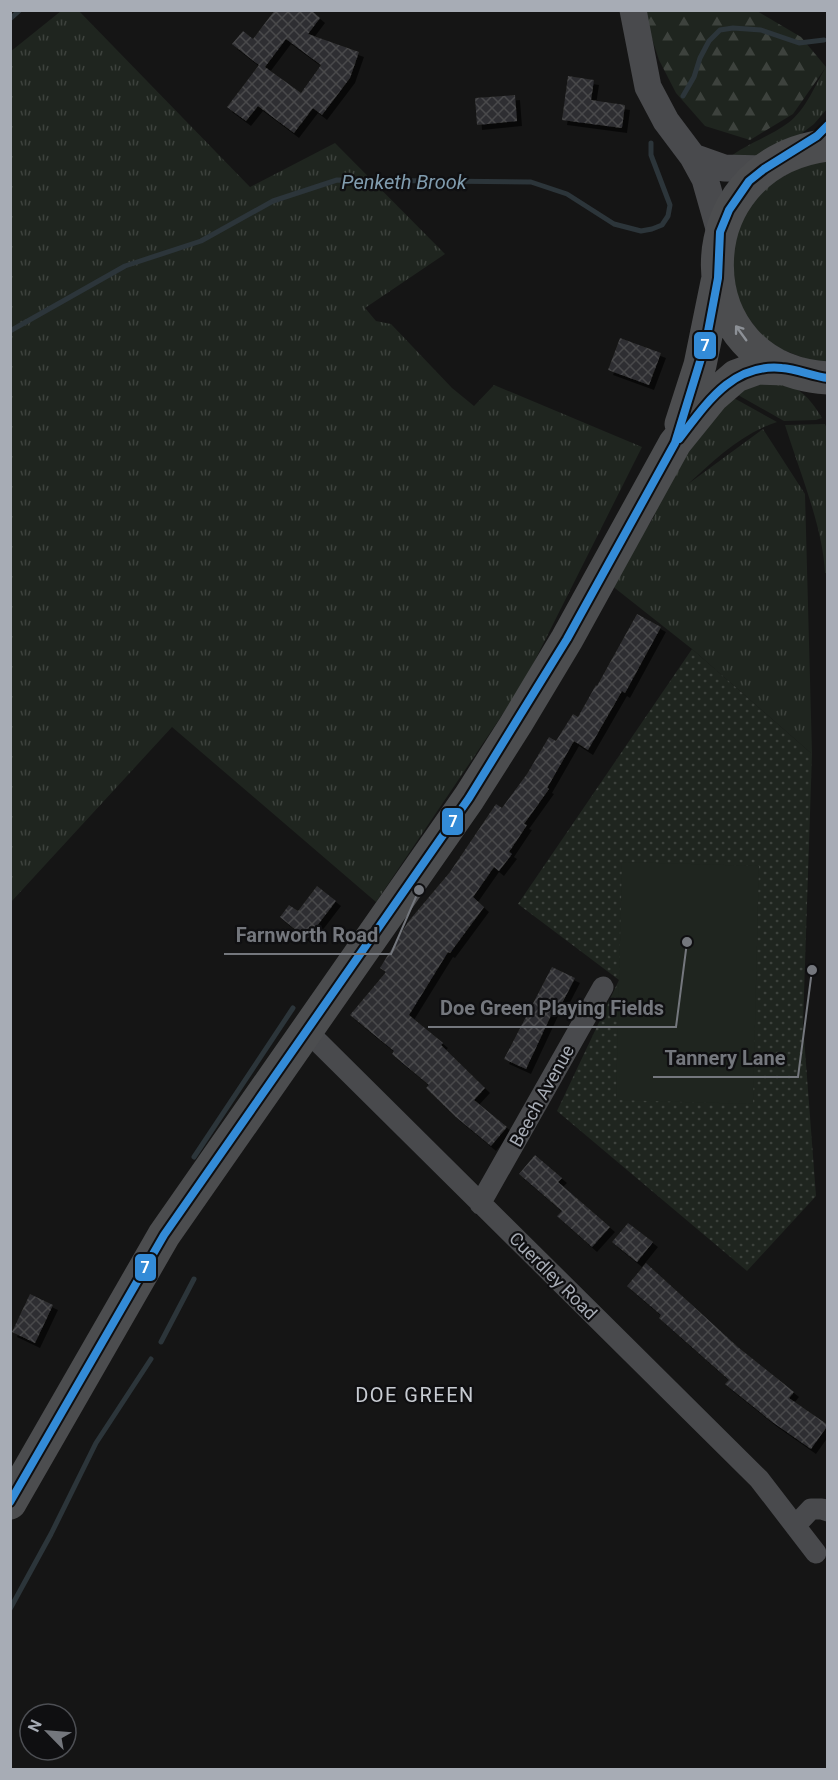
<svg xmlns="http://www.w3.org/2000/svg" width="838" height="1780" font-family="Roboto,sans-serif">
  <defs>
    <pattern id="grass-tufts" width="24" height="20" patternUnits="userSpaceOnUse" patternTransform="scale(1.5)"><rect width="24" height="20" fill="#1f251f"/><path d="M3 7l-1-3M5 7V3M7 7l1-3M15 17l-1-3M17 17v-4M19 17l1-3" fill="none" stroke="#3d423d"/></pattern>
    <pattern id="forest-firs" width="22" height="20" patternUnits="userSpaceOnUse" patternTransform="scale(1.5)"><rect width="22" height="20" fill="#1f251f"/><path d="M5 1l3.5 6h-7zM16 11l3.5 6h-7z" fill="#3d423d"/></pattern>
    <pattern id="park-dots" width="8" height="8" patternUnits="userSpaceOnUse" patternTransform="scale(1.5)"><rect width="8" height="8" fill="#1f251f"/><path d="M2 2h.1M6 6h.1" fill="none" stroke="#3d423d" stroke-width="1.8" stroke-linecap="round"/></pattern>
    <pattern id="building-cross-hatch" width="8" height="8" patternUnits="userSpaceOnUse" patternTransform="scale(1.5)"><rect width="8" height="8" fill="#2f2f30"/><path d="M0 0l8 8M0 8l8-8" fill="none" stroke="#4a4a4c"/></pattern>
    <filter id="shadow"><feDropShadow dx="5" dy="5" stdDeviation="0" flood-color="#0009"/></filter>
  </defs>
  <rect width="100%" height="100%" fill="#151515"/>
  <path fill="url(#grass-tufts)" d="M 61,11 L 79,11 L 250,187 L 335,143 L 445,254 L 365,308 L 376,321 L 391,324 L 452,388 L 474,406 L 494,385 L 642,447 L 523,684 L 376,902 L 172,727 L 11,902 L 10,52 Z
    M 827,65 L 827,109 L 814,124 L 797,137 L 751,160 L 727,159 C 746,144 769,137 788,123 C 806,110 816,83 827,65 Z
    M 827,158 L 827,367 L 768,344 L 737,303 L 731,244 L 755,193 L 811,160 Z
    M 745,383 C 785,384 799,379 822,418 L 816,420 L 784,421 L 738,395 Z
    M 732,397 L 777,422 C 742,433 714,460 688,484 L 763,429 L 805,494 L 812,754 L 692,649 L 611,585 L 655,515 L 649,511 L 680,459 Z
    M 825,424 L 828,431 L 827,573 L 825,573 C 823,527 799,470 785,425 Z"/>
  <path fill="url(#forest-firs)" d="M 643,11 L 757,11 L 801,37 L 826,67 L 793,114 L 750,140 L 705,126 L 676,93 L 659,60 Z"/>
  <path fill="url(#park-dots)" d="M 692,649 L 812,754 L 803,1024 L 816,1196 L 747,1271 L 557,1111 L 619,980 L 518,904 Z"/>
  <path fill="#1f251f" d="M 622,862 L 759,866 L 753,1104 L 616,1100 Z"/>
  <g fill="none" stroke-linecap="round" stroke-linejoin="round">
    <path stroke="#2c353a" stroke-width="5" d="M 10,19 L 20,10
      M 683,96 L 694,77 L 700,58 L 709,41 L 720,30 L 733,28 L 761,30 L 799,43 L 824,40
      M 10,331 L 125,266 L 201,241 L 273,201 L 337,180 L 531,182 L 567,194 L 614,224 L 641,231 L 652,229 L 662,225 L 668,216 L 670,205 L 651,155 L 651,143
      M 194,1157 L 293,1008
      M 161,1342 L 194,1279
      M 10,1609 L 51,1534 L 96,1443 L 151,1359"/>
  </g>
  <path fill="url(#building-cross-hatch)" fill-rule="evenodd" filter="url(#shadow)" d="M 275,10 L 311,10 L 320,18 L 308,34 L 359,52 L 350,78 L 322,115 L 313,108 L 294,133 L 258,106 L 246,121 L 227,107 L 259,65 L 232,44 L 243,31 L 253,39 ZM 286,39 L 321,65 L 301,93 L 265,67 Z
    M 568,76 L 594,80 L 591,100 L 625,105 L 622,128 L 562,120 Z
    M 515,95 L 517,121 L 477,125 L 475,98 Z
    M 620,338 L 661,353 L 649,385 L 608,370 Z
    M 637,614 L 661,627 L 625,693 L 622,691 L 588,750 L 574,741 L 547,788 L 549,789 L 524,824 L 527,825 L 509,852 L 512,854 L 499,871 L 494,867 L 473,897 L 484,907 L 450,953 L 448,952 L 409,1015 L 443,1043 L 441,1045 L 485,1088 L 474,1100 L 507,1127 L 491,1146 L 456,1117 L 426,1088 L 429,1085 L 392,1054 L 394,1051 L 350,1015 L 386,972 L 380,968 L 408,922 L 450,872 L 496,804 L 502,808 L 527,774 L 549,737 L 556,741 L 573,714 L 578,717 L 596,685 L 597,686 Z
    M 317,886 L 336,901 L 307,939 L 280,917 L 289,905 L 298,911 Z
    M 552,967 L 575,978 L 558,1011 L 554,1009 L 526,1069 L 504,1059 Z
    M 535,1155 L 562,1178 L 558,1182 L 610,1227 L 592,1247 L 557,1216 L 562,1211 L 519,1174 Z
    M 628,1223 L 653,1242 L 637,1262 L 612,1242 Z
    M 646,1263 L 739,1348 L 794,1392 L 789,1398 L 828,1425 L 811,1449 L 771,1421 L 725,1384 L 729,1380 L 659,1318 L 661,1315 L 627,1286 Z
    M 30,1294 L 53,1305 L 35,1343 L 12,1332 Z"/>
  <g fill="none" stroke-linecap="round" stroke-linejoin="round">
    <path stroke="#494a4d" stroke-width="21" d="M 306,1030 L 759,1479 L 816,1553
      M 480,1204 L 603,987
      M 795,1526 L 811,1509 L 822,1509 L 828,1511"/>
    <path stroke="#494a4d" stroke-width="27" d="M 633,10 L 648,87 L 666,121 L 693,157 L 705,179 L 720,232
      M 693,157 L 724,168 L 764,169"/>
    <path stroke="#4c4d4f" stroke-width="33" d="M 828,145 C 679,164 682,370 828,378
      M 681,424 L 700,365 L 717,282
      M 10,1503 L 164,1235 L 469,798 L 516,724 L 567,639 L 675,443 L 713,396 L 736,376 L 758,368 L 786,369"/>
    <defs>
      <path id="bus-1" d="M 679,439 C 706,404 732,363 782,368 C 797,369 812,376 828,378
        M 10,1502 L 164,1235 L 469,798 L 567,639 L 675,443 L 706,342 L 718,278 L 720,232 L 729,210 L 749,181 L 764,169 L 817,136 L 828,125"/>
    </defs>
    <use href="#bus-1" stroke="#0f0f11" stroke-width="12"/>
    <use href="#bus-1" stroke="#338bd7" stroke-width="8"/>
  </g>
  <defs><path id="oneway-shaft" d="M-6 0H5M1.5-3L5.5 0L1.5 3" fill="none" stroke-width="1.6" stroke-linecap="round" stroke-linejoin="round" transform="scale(1.5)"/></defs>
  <use stroke="#8c9096" href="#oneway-shaft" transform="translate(741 333) rotate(-126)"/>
  <g text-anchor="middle" stroke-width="4.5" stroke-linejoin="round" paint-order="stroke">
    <g font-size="18" fill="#a7acb5" stroke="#0f0f11">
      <text transform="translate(542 1096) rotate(-61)" y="6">Beech Avenue</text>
      <text transform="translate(553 1276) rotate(45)" y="6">Cuerdley Road</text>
    </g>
    <g font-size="20" font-style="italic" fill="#809cae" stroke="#0f0f11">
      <text x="404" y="189">Penketh Brook</text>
    </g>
    <g font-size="20" letter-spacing="1.5" fill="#c7cbd1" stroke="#0f0f11">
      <text x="415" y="1402">DOE GREEN</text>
    </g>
  </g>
  <path fill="none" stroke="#74777d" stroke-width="2" d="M419 890L391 954H224M687 942L676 1027H428M812 970L798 1077H653"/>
  <g fill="#74777d" stroke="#0f0f11" stroke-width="2">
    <circle cx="419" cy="890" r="6"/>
    <circle cx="687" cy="942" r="6"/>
    <circle cx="812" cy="970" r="6"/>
  </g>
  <g font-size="20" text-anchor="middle" font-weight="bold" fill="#74777d" stroke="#0f0f11" stroke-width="4.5" stroke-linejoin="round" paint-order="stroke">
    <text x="307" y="942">Farnworth Road</text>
    <text x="552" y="1015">Doe Green Playing Fields</text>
    <text x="725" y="1065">Tannery Lane</text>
  </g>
  <g stroke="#0f0f11" stroke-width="2">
    <rect x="693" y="331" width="24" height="29" rx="6" fill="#338bd7"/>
    <rect x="441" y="807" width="23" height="29" rx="6" fill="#338bd7"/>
    <rect x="134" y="1253" width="23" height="29" rx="6" fill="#338bd7"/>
  </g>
  <g font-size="16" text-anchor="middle" font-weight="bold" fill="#fff">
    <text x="705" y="351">7</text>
    <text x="453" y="827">7</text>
    <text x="145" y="1273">7</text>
  </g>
  <rect width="838" height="1780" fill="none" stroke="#a7acb5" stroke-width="24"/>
  <g transform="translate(48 1732) rotate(295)"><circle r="28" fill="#0f0f11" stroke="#4c4e53" stroke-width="1.5"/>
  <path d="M0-4.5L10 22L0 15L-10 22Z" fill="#74777d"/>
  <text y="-9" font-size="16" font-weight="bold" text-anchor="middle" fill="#a7acb5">N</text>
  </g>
</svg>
